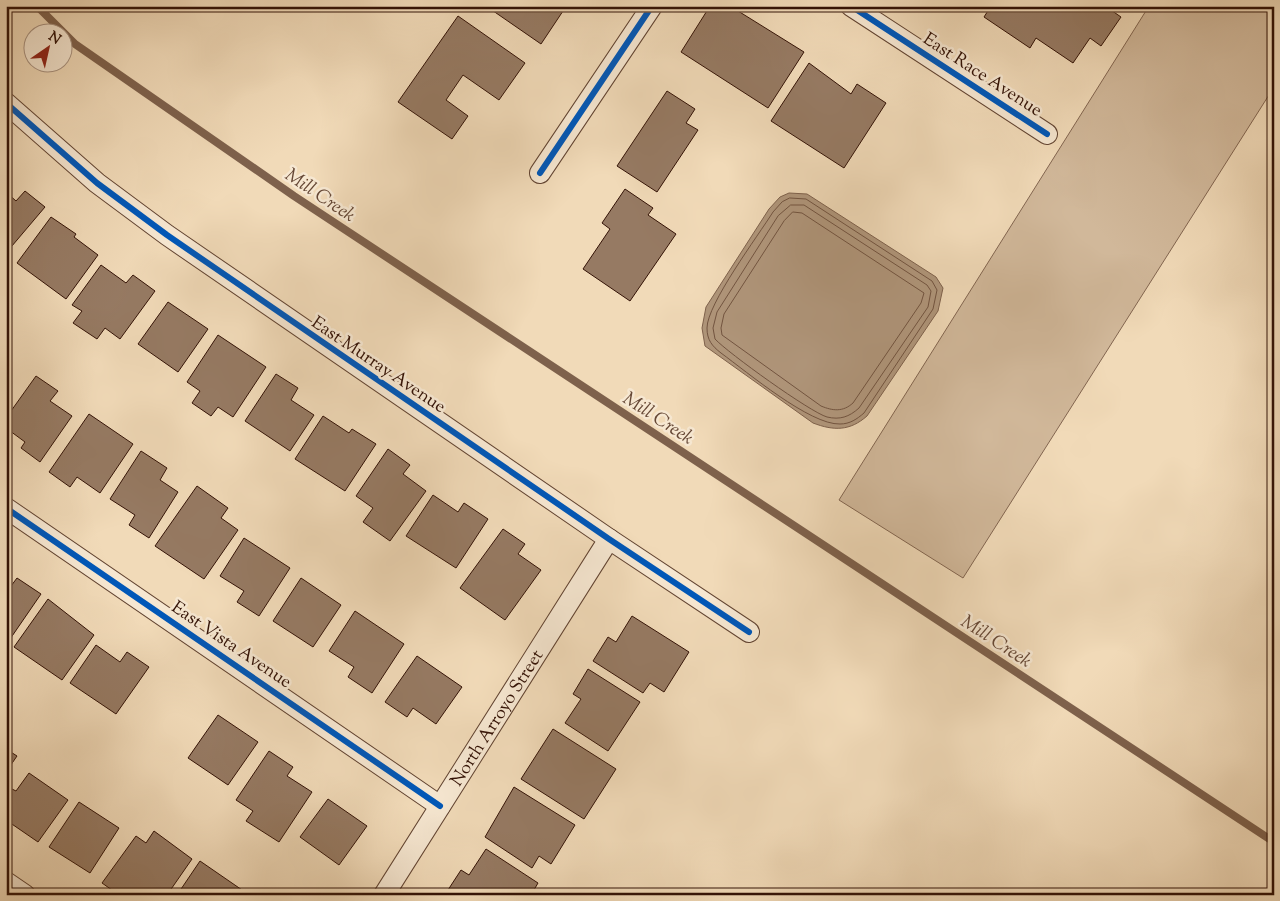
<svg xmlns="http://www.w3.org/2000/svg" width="1280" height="901" font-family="'Sorts Mill Goudy',serif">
  <rect width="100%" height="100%" fill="#f1dab8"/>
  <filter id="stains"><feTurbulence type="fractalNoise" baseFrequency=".004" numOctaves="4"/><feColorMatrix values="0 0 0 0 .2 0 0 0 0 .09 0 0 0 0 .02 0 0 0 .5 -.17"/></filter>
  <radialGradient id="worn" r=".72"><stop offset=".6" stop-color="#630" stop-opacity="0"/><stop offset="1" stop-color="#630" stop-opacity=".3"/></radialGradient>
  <path fill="#d1b89a" stroke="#826550" d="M 1149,6 L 1274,6 L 1274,87 L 963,578 L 839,500 Z"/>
  <path fill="#b0967b" stroke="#7e614c" d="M 789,193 L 807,194 L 936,277 L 943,288 L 938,311 L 867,416 C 850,431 834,431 813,423 L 705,346 L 702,328 L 706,307 L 769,209 L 780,197 Z"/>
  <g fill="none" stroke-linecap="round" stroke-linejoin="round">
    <path stroke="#725440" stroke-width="1" d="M 790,198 L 806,199 L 932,281 L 937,290 L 933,309 L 864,413 C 857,419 850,424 840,424 C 810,425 747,372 721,353 C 712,346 707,340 707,328 C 707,304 758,236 773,212 L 782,202 Z
      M 791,205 L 804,205 L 927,285 L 931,291 L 928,307 L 859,408 C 849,417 840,420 827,417 C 810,412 728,353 715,339 L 713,328 L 717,312 L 778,216 Z
      M 793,212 L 802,213 L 924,293 L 921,303 L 853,403 C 843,412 833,411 821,406 L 722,335 L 721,328 L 724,314 L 784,221 Z"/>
    <path stroke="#7e614c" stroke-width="8" d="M 37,6 L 75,44 L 294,196 L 1274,842"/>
  </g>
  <path fill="#967a63" stroke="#331206" d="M 486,6 L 563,6 L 565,8 L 541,44 Z
    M 710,6 L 730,6 L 804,52 L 768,108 L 681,52 Z
    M 991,6 L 1075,6 L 1079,9 L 1081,6 L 1105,6 L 1121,17 L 1101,46 L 1090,38 L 1073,63 L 1036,38 L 1030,48 L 984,17 Z
    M 458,16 L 525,63 L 499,100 L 463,75 L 446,100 L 468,116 L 452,139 L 398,102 Z
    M 809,63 L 851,94 L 857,84 L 886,103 L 844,168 L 771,121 Z
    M 667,91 L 695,109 L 686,123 L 698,130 L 657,192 L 617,166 Z
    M 625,189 L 653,208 L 648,215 L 676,234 L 630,301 L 583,269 L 610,229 L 602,223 Z
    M 25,191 L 45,207 L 6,253 L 6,192 L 16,201 Z
    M 51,217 L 76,234 L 74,237 L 98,255 L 66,299 L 17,263 Z
    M 101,265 L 126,283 L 133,275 L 155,291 L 120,339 L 105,328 L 97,339 L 73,323 L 82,311 L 72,305 Z
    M 168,302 L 208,329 L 178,372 L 138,344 Z
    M 218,335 L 266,367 L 233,417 L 218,407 L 211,416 L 192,403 L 200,391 L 187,382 Z
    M 276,374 L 298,388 L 291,400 L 314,415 L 290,451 L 245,421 Z
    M 36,376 L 58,391 L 50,401 L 72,416 L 40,462 L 21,448 L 25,442 L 6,428 L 6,418 Z
    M 89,414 L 133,444 L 100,493 L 77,477 L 70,487 L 49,472 Z
    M 323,416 L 349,433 L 352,429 L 376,444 L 345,491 L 295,459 Z
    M 388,449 L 410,465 L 403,474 L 426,491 L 390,541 L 363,522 L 373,508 L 356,496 Z
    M 141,451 L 167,468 L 160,480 L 178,492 L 149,538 L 129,525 L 135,515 L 110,499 Z
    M 197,486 L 228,508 L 221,518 L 238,530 L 204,579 L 155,546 Z
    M 433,495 L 458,512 L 464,503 L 488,519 L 456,568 L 406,536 Z
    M 503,529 L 525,544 L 518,554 L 541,570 L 505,620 L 460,588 Z
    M 244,538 L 290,568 L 259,616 L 237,602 L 244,591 L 220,576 Z
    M 17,578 L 41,594 L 8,642 L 6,582 L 11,586 Z
    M 301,578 L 341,605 L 313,647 L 273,621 Z
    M 48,599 L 94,635 L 62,680 L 14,647 Z
    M 355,611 L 404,644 L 372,693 L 348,677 L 354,667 L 329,651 Z
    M 632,616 L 689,652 L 664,692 L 650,683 L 643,693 L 593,661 L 608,637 L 616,642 Z
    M 96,645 L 120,662 L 127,652 L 149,667 L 116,714 L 70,683 Z
    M 417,656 L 462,687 L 436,724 L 413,708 L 407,717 L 385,702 Z
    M 588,669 L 640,702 L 608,751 L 565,723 L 581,699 L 573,694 Z
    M 218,715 L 258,742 L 228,785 L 188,758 Z
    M 553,729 L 616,769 L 584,819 L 521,779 Z
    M 6,749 L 17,756 L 6,772 Z
    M 269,751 L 293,767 L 287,776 L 312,792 L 279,842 L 246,821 L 253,811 L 236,800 Z
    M 29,773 L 68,800 L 38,842 L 6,820 L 6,786 L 16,791 Z
    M 514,787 L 575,825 L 551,864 L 539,856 L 532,868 L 485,837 Z
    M 328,799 L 367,826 L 339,865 L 300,837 Z
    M 79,802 L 119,828 L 90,873 L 49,847 Z
    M 154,831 L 192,859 L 167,895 L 119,895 L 102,883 L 136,836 L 146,843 Z
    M 486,849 L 538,883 L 531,895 L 446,893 L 461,870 L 469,875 Z
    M 200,861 L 245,892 L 244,895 L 177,895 Z"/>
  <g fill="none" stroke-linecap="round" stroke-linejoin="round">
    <defs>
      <g id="street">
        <path d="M 851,6 L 1047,134"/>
        <path d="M 6,103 L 97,183 L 167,235 L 609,539 L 749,632"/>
        <path d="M 540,173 L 652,6"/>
        <path d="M 6,508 L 440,806"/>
        <path d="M 6,882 L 25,895"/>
        <path id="s1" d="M 384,895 L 609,539"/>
      </g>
    </defs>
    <use href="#street" stroke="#624432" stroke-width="22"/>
    <use href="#street" stroke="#f6e7d1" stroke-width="20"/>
    <defs>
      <path id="cycleway" d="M 851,6 L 1047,134
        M 6,103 L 97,183 L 167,235 L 609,539 L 749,632
        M 540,173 L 652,6
        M 6,508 L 440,806"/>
    </defs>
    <use href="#cycleway" stroke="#f6e7d1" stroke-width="9"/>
    <use href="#cycleway" stroke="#0057b8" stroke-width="6"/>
  </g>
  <g text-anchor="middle" stroke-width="5" stroke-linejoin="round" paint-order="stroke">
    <g font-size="18" fill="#331206" stroke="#f6e7d1">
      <text transform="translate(983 74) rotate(33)" y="6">East Race Avenue</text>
      <text transform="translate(379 364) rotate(34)" y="6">East Murray Avenue</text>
      <text transform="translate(232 644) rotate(34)" y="6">East Vista Avenue</text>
      <text dy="6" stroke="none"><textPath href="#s1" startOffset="210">North Arroyo Street</textPath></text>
    </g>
    <g font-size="19" font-style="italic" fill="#654735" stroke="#f6e7d1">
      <text transform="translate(321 194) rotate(34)" y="7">Mill Creek</text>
      <text transform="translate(659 417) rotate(33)" y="7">Mill Creek</text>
      <text transform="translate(997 640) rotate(33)" y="7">Mill Creek</text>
    </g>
  </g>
  <rect width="1280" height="901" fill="none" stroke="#f1dab8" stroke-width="25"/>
  <rect x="8" y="8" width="1265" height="886" fill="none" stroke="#331206" stroke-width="2.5"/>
  <rect x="12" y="12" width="1255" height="876" fill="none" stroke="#331206"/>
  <g transform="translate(48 48) rotate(34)"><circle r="24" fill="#f6e7d1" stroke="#a89280"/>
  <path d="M0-4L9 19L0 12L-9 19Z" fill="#8f2418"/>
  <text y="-8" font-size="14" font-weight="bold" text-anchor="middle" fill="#331206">N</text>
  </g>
  <rect width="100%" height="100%" filter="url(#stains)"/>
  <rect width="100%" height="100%" fill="url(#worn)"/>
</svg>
